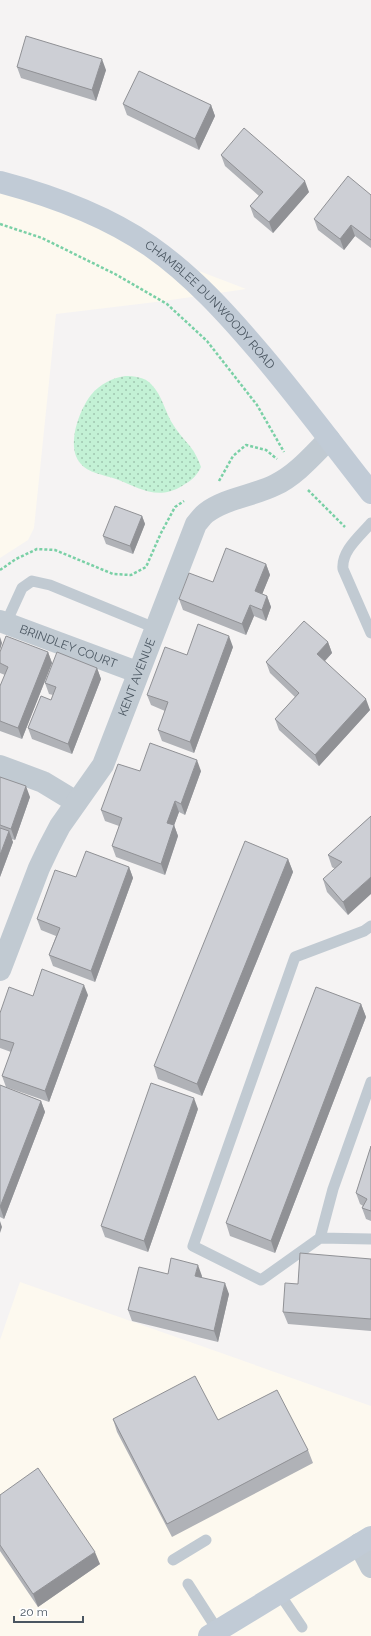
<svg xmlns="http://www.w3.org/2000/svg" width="371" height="1636" font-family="Raleway,sans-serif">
  <defs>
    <pattern id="park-dots" width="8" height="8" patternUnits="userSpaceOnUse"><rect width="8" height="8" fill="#c3f1d5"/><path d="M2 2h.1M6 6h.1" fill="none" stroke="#a0c6b0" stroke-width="1.8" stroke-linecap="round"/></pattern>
  </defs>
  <rect width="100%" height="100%" fill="#f5f3f3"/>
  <path fill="#fdf9ef" d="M 0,192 L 68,210 L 186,266 L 246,289 L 164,301 L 56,314 L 34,528 L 28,540 L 0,558 Z
    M 20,1282 L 371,1406 L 371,1636 L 0,1636 L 0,1340 Z"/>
  <path fill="url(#park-dots)" d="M 125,376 C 134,376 145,377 151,384 C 163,396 165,413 174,426 C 185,443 194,446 201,467 C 196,477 192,480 182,486 C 157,501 140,488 116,479 C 104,475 88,473 80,463 C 66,446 79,410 91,395 C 100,384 112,378 125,376 Z"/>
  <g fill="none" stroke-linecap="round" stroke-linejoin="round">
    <path stroke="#7ad0a6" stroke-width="2.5" stroke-dasharray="3 2" stroke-linecap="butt" d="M 0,224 L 42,238 L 115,274 L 167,304 L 207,341 L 257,405 L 284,452
      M 219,481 L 233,456 L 246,445 L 266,450 L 277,459
      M 308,490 L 345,527
      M 0,570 L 16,559 L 37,549 L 55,550 L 113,574 L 131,575 L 146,567 L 161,533 L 175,507 L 184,501"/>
    <path stroke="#c1cad2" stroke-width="11" d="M 371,523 C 360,536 341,551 343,569 L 371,633
      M 6,623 L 22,588 L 32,581 L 50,585 L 155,628
      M 371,926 L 364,931 L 295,957 L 193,1246 L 261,1280 L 320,1238 L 333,1189 L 371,1082
      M 320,1238 L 371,1239
      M 173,1560 L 206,1540
      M 188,1584 L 220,1634
      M 279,1593 L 302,1627"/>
    <g stroke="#c1cad2" stroke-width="22">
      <path id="s1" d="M 0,621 L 137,672"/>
      <path d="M 0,766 L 43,782 L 76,802"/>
      <path id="s2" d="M 0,970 L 39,868 L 49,847 L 60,826 L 103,765 L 196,524 C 199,521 202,516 206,513 C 226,498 253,496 275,485 C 296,475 312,456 329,439"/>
      <path d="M 359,1544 L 371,1567"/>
    </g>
    <g stroke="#c1cbd6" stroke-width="22">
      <path id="s3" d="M 0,182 C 53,196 105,215 150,246 C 193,276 228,315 262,355 C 300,400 335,447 371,493"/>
      <path d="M 209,1636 L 371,1537"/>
    </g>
  </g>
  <path fill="#b0b2b7" d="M 17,67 L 106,70 L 96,101 L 21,78 Z
    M 123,104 L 211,105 L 215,116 L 199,150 L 127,115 Z
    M 221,155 L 309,192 L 273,233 L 254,217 L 250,206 L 259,196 L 225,166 Z
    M 371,195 L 371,248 L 355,236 L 344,250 L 318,230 L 314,219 Z
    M 142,516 L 145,524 L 133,554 L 106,544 L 103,536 Z
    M 266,564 L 270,575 L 262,594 L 267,596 L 271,607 L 266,621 L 254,616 L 246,635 L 183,610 L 179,599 L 213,582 Z
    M 328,642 L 332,653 L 325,661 L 370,710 L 319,766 L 279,730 L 275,719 L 295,697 L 270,673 L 266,662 Z
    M 233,647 L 194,753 L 162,741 L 158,730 L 165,711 L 151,705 L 147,695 L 187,655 Z
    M 0,652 L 48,652 L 52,663 L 22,739 L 0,731 L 0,686 L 5,675 L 0,673 Z
    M 97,668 L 101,679 L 72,754 L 32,739 L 28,728 L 51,700 L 53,695 L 49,694 L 45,683 Z
    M 140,771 L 201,771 L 185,815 L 179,812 L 174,825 L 178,836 L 165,875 L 116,857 L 112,846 L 119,826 L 105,821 L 101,810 Z
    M 0,777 L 30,797 L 15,840 L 11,839 L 13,842 L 0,877 Z
    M 371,816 L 348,915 L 327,892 L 323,879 L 335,869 L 332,867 L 328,855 Z
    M 288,859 L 293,872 L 202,1096 L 158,1079 L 154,1066 Z
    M 129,867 L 133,878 L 95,982 L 53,966 L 49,955 L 56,936 L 41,930 L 37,919 L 76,877 Z
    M 88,995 L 49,1102 L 6,1087 L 2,1076 L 11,1052 L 0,1048 L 0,1013 L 33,996 Z
    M 361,1004 L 366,1017 L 275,1253 L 230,1236 L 226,1223 Z
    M 0,1085 L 41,1101 L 45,1112 L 4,1219 L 0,1217 Z
    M 198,1109 L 148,1252 L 105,1237 L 101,1226 Z
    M 371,1146 L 371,1221 L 366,1219 L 362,1208 L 363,1206 L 360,1204 L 356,1193 Z
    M 371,1259 L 371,1331 L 288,1324 L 283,1312 Z
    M 168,1274 L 202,1276 L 201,1278 L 229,1294 L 218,1342 L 132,1321 L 128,1310 Z
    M 113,1419 L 218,1420 L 308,1450 L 313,1463 L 172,1537 L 117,1432 Z
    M 0,1495 L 100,1564 L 38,1607 L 0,1551 Z"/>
  <path fill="#909195" d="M 102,59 L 106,70 L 96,101 L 92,90 Z
    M 211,105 L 215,116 L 199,150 L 195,139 Z
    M 305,181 L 309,192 L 273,233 L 269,222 Z
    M 351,225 L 355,236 L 344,250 L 340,239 Z
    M 142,516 L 145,524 L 133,554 L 130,546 Z
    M 266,564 L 270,575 L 259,602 L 255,591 Z
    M 267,596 L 271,607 L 266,621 L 262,610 Z
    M 250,605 L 254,616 L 246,635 L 242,624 Z
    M 229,636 L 233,647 L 194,753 L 190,742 Z
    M 0,637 L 2,643 L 0,650 Z
    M 328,642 L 332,653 L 321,665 L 317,654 Z
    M 48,652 L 52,663 L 22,739 L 18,728 Z
    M 97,668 L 101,679 L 72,754 L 68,744 Z
    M 366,699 L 370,710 L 319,766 L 315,755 Z
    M 197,760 L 201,771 L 185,815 L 181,804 Z
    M 26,786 L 30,797 L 15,840 L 11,829 Z
    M 175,801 L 179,812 L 171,834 L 167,823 Z
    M 174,825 L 178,836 L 165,875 L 161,864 Z
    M 9,831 L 13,842 L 0,877 L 0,855 Z
    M 288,859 L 293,872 L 202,1096 L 197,1084 Z
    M 129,867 L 133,878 L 95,982 L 91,971 Z
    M 371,877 L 371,894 L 348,915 L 343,902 Z
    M 84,985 L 88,995 L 49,1102 L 45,1091 Z
    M 361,1004 L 366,1017 L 275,1253 L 271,1241 Z
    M 194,1098 L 198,1109 L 148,1252 L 144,1241 Z
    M 41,1101 L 45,1112 L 4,1219 L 0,1207 Z
    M 0,1221 L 2,1227 L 0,1233 Z
    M 198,1265 L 202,1276 L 199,1287 L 195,1276 Z
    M 225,1283 L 229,1294 L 218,1342 L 214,1331 Z
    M 95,1552 L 100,1564 L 38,1607 L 33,1594 Z"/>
  <path fill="#cdcfd5" stroke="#909195" d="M 26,36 L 102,59 L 92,90 L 17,67 Z
    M 139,71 L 211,105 L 195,139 L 123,104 Z
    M 244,128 L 305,181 L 269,222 L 250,206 L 263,192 L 221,155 Z
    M 348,176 L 371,195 L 371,240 L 351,225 L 340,239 L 314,219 Z
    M 115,506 L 142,516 L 130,546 L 103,536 Z
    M 226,548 L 266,564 L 255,591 L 267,596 L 262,610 L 250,605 L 242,624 L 179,599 L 189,573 L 213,582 Z
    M 304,621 L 328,642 L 317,654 L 366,699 L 315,755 L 275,719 L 299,693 L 266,662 Z
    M 198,624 L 229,636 L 190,742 L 158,730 L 168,702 L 147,695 L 165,647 L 187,655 Z
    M 6,636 L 48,652 L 18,728 L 0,721 L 0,686 L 8,667 L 0,663 L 0,652 Z
    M 57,652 L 97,668 L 68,744 L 28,728 L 41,696 L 51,700 L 56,687 L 45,683 Z
    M 150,743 L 197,760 L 181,804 L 175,801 L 167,823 L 174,825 L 161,864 L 112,846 L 122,818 L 101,810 L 118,764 L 140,771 Z
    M 0,777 L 26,786 L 11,829 L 0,825 Z
    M 371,816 L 371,877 L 343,902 L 323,879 L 342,862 L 328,855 Z
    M 0,828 L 9,831 L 0,855 Z
    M 245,841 L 288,859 L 197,1084 L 154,1066 Z
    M 86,851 L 129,867 L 91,971 L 49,955 L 60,928 L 37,919 L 55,870 L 76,877 Z
    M 42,969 L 84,985 L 45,1091 L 2,1076 L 14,1043 L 0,1039 L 0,1013 L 9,987 L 33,996 Z
    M 316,987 L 361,1004 L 271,1241 L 226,1223 Z
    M 151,1083 L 194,1098 L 144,1241 L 101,1226 Z
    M 0,1085 L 41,1101 L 0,1207 Z
    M 371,1146 L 371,1211 L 362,1208 L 367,1199 L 356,1193 Z
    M 300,1253 L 371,1259 L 371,1319 L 283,1312 L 285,1283 L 298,1284 Z
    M 171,1258 L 198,1265 L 195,1276 L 225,1283 L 214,1331 L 128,1310 L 139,1267 L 168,1274 Z
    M 195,1376 L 218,1420 L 277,1390 L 308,1450 L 167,1524 L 113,1419 Z
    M 38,1468 L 95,1552 L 33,1594 L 0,1545 L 0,1495 Z"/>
  <g text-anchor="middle" stroke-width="3.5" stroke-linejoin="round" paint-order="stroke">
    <g font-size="12" fill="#4a5661" stroke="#fff">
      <text dy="4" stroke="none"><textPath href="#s3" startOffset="248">CHAMBLEE DUNWOODY ROAD</textPath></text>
      <text dy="4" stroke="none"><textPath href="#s1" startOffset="73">BRINDLEY COURT</textPath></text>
      <text dy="4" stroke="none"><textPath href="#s2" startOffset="325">KENT AVENUE</textPath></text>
    </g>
  </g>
  <path d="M14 1616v6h69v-6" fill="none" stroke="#4a5661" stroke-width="2"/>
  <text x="20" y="1616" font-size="12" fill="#4a5661" stroke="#ffffff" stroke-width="3" paint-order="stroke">20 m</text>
</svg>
